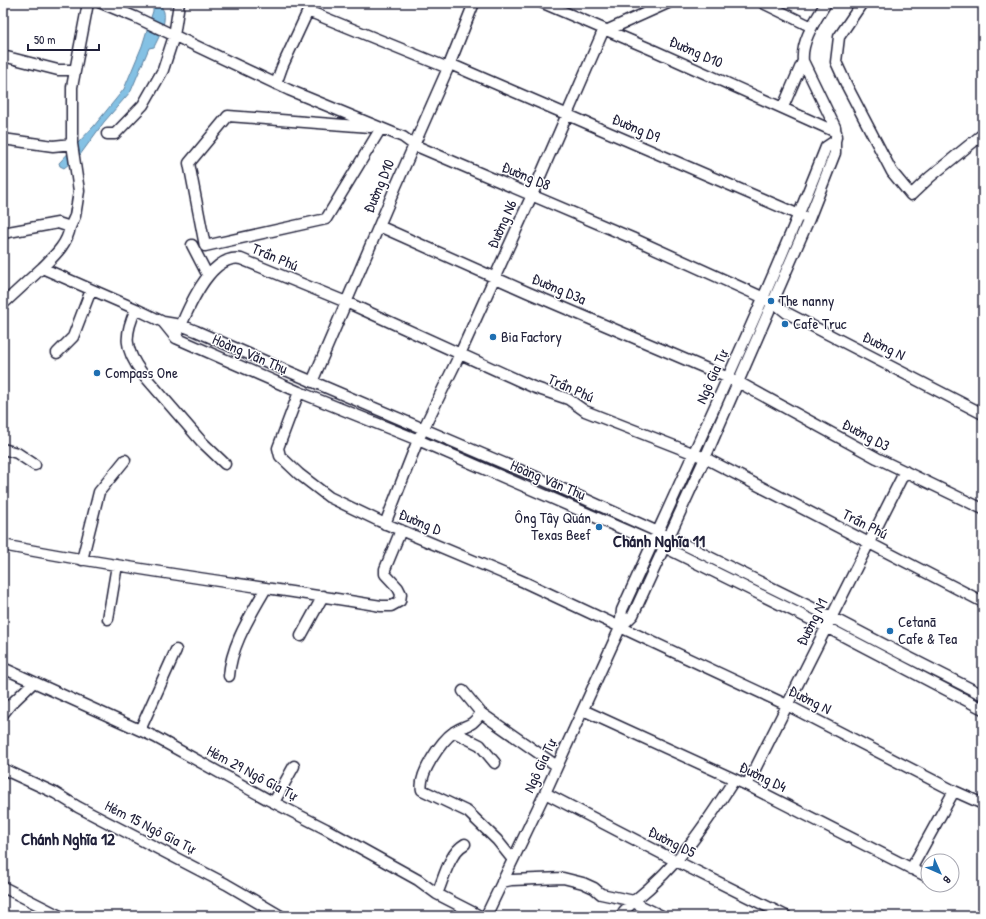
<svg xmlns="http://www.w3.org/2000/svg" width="986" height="919" font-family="'Patrick Hand',sans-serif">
  <rect width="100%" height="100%" fill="#fff"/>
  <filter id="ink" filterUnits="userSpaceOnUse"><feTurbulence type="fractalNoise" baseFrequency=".025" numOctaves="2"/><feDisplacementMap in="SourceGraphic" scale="8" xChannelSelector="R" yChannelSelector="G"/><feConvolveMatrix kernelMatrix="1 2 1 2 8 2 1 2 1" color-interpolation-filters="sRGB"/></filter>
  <g filter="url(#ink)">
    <path fill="#84c1e4" stroke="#5d81a0" d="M 153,3 L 160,3 C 161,7 163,9 164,12 C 166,24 159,37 154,47 L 149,48 L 131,91 L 104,122 L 80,155 L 64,168 L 60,166 L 59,163 L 94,126 L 124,89 L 142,46 L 153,11 Z"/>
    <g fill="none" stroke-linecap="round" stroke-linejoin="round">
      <defs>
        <path id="minor" d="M 101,3 L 135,17 L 289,90 L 403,137 L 414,145 L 632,238 L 773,302 L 787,313 L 983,414
          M 543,3 L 655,51 L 836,132
          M 763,3 L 812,27
          M 862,3 L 839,37 L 836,62 L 847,86 L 892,172 L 911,195 L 930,177 L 983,134
          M 608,30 L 668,3
          M 3,56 L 58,70 L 75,70
          M 450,64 L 804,217
          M 276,84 L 282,67 L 308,11 L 448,68
          M 783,107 L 803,61
          M 370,127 L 228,116 L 189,163 L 205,246 L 326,219 L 381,128
          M 107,134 L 115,134 L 143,105 L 163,70 L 174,36 L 179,3
          M 3,139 L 53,146 L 72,144
          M 379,226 L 527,292 L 738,382 L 877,458 L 983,509
          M 70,227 L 75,216 L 79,191 L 72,144 L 72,87 L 88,3
          M 3,233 L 58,223 L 70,227 C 67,245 54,256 42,268
          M 192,245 L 208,276
          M 3,304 L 42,268 L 136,309 L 163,322 L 181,325 L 196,331 L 283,369 L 543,480 L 669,537 L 831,617 L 900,653 L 983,695
          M 136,309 C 124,335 124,349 142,373 L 201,441 L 225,464
          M 163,322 L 176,338 L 299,392 L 418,440 L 664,547 L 826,627 L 983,709
          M 176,338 C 185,315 209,253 241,259 L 346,302 L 533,387 L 568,399 L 585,411 L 705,458 L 983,602
          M 57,353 L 73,337 L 91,290
          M 312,382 L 396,186 L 448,68 L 474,3
          M 299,392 L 278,448 L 280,456 L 299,474 L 329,497 L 379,521 L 524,582 L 787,705 L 954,791 L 983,804
          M 3,449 L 17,453 L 35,465
          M 385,524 L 418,440 L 460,354 L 532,195 L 604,29
          M 3,545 C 128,570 256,585 381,606 L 391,606 L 400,601 L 401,594 L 398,588 L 385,574 L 385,569 L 401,530
          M 82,560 L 99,492 L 125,460
          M 108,619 L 117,565
          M 620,628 L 633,615 L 705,458 L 809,219 L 835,153 L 835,141 L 836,137 L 835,127 L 803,61 C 801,40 816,20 826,3
          M 301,636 L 323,596
          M 3,668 L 155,737 L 267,799 L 326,829 L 418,880 L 437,894 L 480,916
          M 229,676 C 231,645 251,615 266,588
          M 463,691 L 481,713 C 471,728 466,724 454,732 C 441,741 418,775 422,790 L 468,812 L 497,840 L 513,860
          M 583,710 L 747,785 L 928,877
          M 481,713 L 557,766
          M 3,714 L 10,705 L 34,682
          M 140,730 L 176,650
          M 454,732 L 480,745 L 495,763
          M 3,769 L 55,793 L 78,807 L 226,884 L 281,916
          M 747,785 L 905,471
          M 545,793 L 676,861 L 786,916
          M 274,802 L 294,766
          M 911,869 L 954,791
          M 502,882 L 511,880 L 563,878 L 583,883 L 594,888 L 601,894 L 634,901 C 679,865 704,827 734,780
          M 3,887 L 60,916
          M 437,894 C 444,878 449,853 465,844
          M 486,916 L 545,793 L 620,628 L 622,610 C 692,456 764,304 826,147 L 835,141
          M 621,916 L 624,911 L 634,901 L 637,904 L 662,916"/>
      </defs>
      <use href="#minor" stroke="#22223b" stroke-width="13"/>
      <use href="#minor" stroke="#fff" stroke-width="10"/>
    </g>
  </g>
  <g fill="#1f6fb2" stroke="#fff" stroke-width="1.5">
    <circle cx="771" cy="301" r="4"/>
    <circle cx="785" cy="324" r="4"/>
    <circle cx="493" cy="337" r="4"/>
    <circle cx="97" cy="373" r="4"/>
    <circle cx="599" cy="527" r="4"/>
    <circle cx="890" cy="631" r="4"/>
  </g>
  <g text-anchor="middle" stroke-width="3" stroke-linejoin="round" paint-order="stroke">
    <g font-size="15" fill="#22223b" stroke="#fff">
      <text transform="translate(696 52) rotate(24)" y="5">Đường D10</text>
      <text transform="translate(636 128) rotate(23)" y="5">Đường D9</text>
      <text transform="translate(526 176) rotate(23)" y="5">Đường D8</text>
      <text transform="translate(379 186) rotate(-67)" y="5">Đường D10</text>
      <text transform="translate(502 224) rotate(-66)" y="5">Đường N6</text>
      <text transform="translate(275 257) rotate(23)" y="5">Trần Phú</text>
      <text transform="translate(559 289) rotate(23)" y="5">Đường D3a</text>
      <text transform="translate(884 346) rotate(27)" y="5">Đường N</text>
      <text transform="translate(250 354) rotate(23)" y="5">Hoàng Văn Thụ</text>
      <text transform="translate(712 377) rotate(-66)" y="5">Ngô Gia Tự</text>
      <text transform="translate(571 388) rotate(24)" y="5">Trần Phú</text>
      <text transform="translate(866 435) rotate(28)" y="5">Đường D3</text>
      <text transform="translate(548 480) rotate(23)" y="5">Hoàng Văn Thụ</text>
      <text transform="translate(420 522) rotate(23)" y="5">Đường D</text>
      <text transform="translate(865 524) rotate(27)" y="5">Trần Phú</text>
      <text transform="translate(812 622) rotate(-63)" y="5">Đường N1</text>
      <text transform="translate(810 700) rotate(27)" y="5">Đường N</text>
      <text transform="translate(540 766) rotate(-65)" y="5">Ngô Gia Tự</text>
      <text transform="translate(252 773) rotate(28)" y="5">Hẻm 29 Ngô Gia Tự</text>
      <text transform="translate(763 777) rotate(26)" y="5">Đường D4</text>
      <text transform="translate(150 827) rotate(27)" y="5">Hẻm 15 Ngô Gia Tự</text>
      <text transform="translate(672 842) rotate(27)" y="5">Đường D5</text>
    </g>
    <g font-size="15" fill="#22223b" stroke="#fff" text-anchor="start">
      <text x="779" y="306">The nanny</text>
      <text x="793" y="329">Cafe Truc</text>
      <text x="501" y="342">Bia Factory</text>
      <text x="105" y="378">Compass One</text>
      <text x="591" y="523" text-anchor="end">Ông Tây Quán<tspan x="591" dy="17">Texas Beef</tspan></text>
      <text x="898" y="627">Cetanā<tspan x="898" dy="17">Cafe &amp; Tea</tspan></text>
    </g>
    <g font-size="17" font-weight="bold" fill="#22223b" stroke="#fff">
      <text x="659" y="547">Chánh Nghĩa 11</text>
      <text x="68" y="845">Chánh Nghĩa 12</text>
    </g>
  </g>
  <rect width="986" height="919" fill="none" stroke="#fff" stroke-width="16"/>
  <rect x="8" y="8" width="970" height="903" fill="none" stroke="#22223b" stroke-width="1.5" filter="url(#ink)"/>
  <g transform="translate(940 873) rotate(135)"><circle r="19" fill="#ffffff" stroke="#a7a7b1"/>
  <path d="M0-3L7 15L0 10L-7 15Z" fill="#1f6fb2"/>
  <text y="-6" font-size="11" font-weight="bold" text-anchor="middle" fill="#22223b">B</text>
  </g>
  <path d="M28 44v6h71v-6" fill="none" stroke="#22223b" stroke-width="2"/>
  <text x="34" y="44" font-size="12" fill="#22223b" stroke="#ffffff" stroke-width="3" paint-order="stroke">50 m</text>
</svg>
